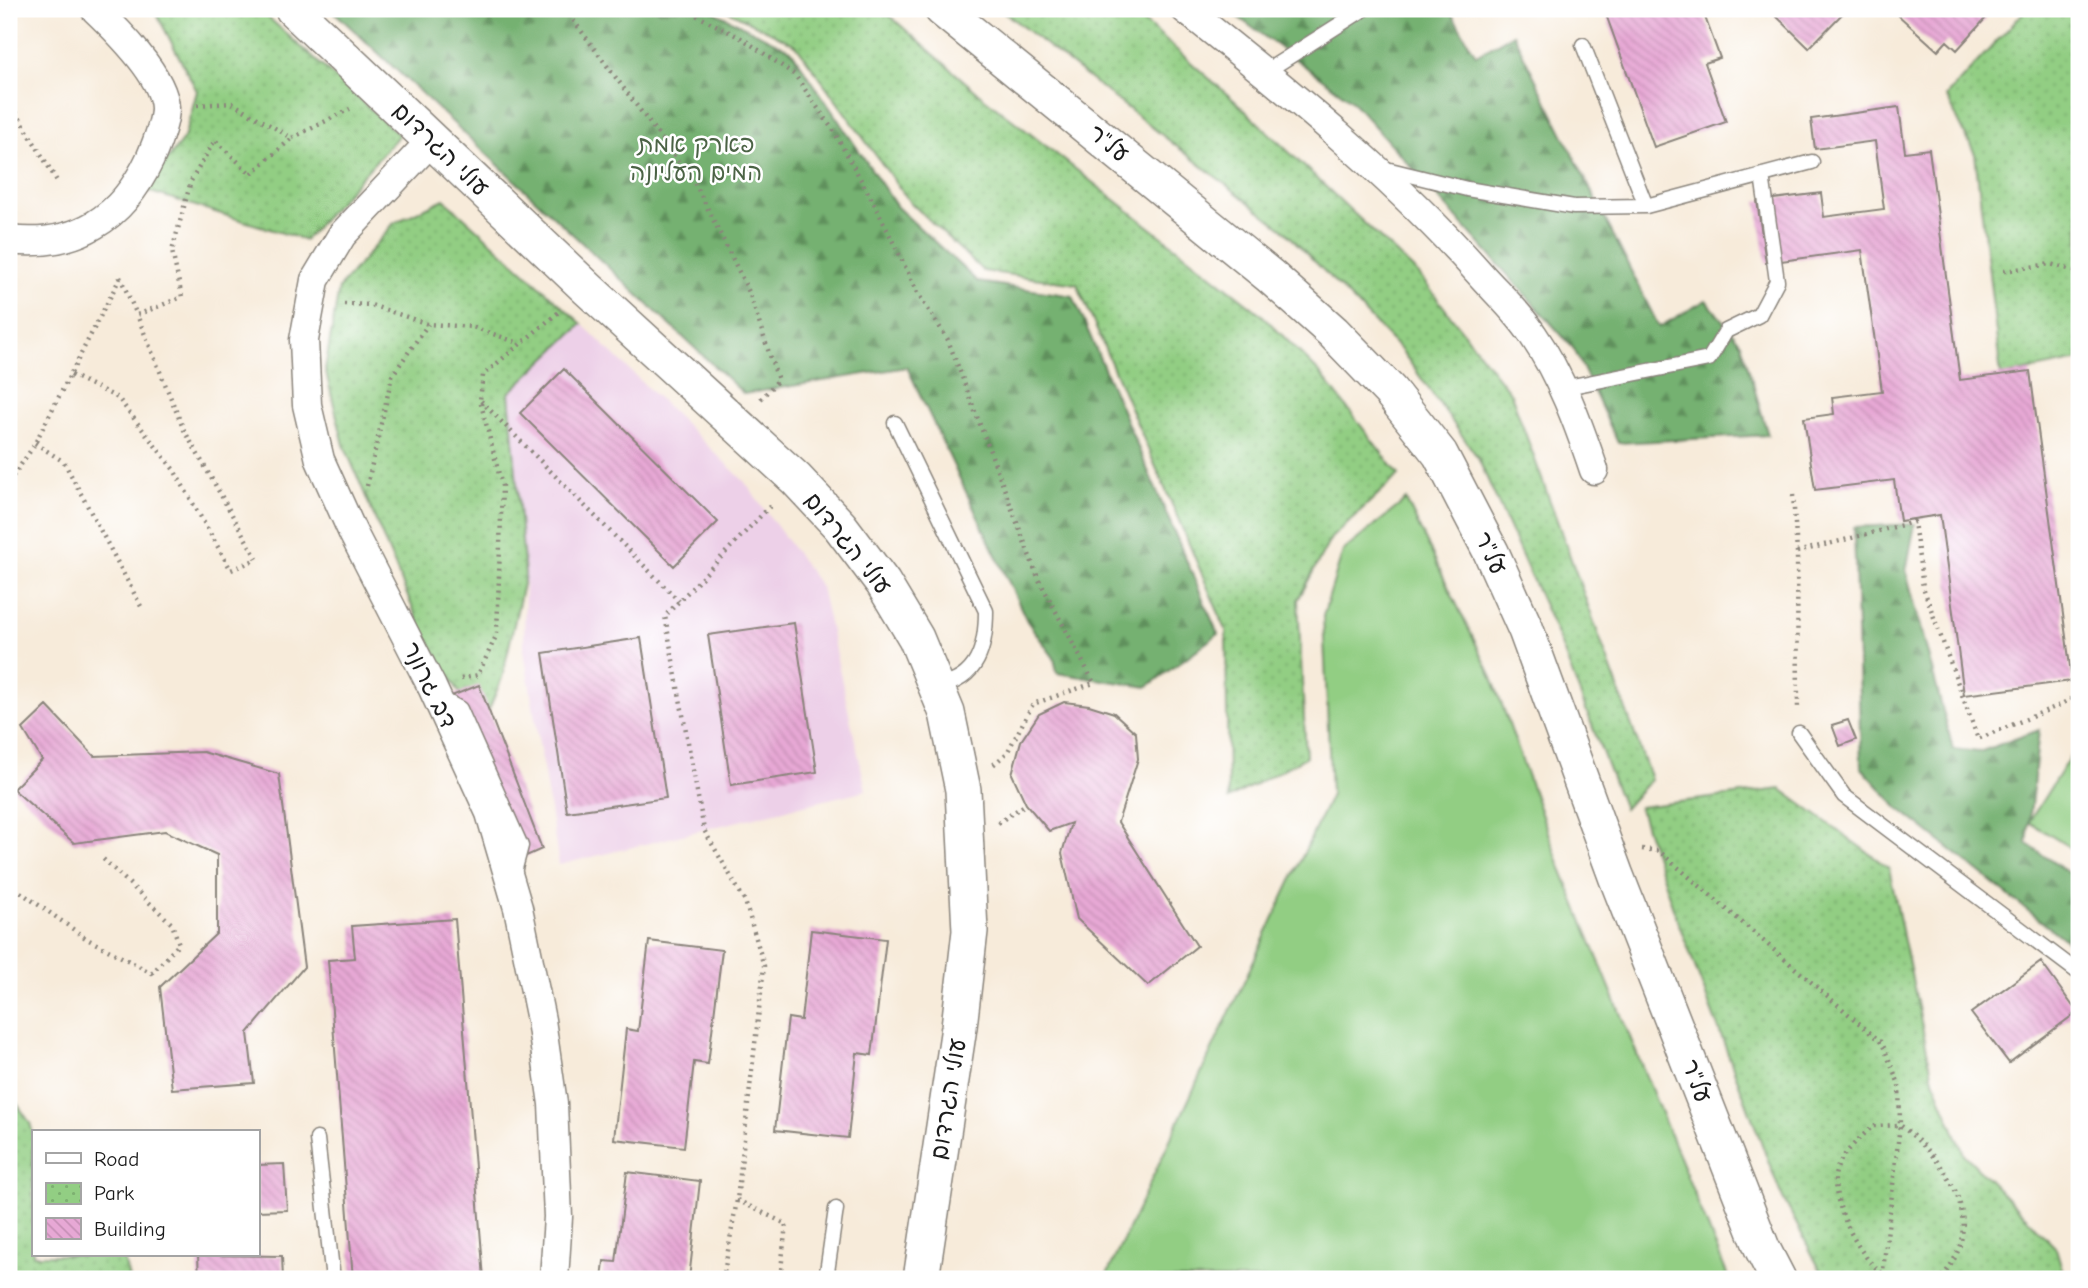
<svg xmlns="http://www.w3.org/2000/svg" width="2088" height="1288" font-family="'Comic Neue','Playpen Sans Hebrew',sans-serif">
  <defs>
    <pattern id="forest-firs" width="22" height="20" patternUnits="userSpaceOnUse" patternTransform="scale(1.75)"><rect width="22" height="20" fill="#75b171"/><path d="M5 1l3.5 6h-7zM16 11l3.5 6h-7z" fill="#5f8f5c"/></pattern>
    <pattern id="park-dots" width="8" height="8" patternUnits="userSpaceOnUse" patternTransform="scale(1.75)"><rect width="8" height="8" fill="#92ce83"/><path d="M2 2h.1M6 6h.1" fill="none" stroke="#7db071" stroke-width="1.8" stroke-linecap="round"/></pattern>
    <pattern id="building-back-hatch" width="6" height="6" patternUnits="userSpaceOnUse" patternTransform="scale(1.75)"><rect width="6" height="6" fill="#e7a8d5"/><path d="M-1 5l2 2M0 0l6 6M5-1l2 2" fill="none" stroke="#c690b6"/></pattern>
  </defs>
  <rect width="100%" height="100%" fill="#fff"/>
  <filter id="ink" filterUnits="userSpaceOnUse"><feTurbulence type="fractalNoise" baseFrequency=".0143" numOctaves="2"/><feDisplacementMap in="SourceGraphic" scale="14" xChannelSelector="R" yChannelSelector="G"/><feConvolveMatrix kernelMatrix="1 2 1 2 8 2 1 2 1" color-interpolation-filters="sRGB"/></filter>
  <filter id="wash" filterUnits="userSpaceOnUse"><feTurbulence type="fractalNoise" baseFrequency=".00686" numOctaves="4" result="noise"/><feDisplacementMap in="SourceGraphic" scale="28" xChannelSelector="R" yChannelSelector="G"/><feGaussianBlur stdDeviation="1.57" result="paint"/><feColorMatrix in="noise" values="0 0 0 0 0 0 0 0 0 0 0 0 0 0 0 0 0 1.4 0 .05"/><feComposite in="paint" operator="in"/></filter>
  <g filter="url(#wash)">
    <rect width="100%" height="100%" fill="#f7ebda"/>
    <path fill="#edd0e8" d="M 582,324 L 744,481 L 821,587 L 866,790 L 559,865 L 524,651 L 525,575 L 509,393 Z"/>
    <path fill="#92ce83" stroke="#577550" stroke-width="2" d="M 1406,500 L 1492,677 L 1560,866 L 1729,1279 L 1105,1279 L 1331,795 L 1323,616 L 1343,551 Z
      M 2079,742 L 2079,853 L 2029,822 Z"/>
    <path fill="url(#forest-firs)" stroke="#486646" stroke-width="2" d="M 331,9 L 709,9 L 791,50 L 897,207 L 978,282 L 1073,296 L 1218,634 L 1147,687 L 1057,673 L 1054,658 L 1027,621 L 907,367 L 744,394 Z
      M 1227,9 L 1449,9 L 1476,55 L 1513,34 L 1659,327 L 1706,300 L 1741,343 L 1768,435 L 1618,443 L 1574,349 L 1351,100 Z
      M 1915,524 L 1906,571 L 1953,749 L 1979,752 L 2039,730 L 2027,844 L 2079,880 L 2079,951 L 1898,808 L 1861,767 L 1854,527 Z"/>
    <path fill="url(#park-dots)" stroke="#577550" stroke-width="2" d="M 154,9 L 259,9 L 399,135 L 305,240 L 144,190 L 184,138 L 197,91 Z
      M 724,9 L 882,9 L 978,93 L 1261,314 L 1320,373 L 1399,475 L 1331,538 L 1298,600 L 1306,757 L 1228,799 L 1226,630 L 1077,284 L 983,271 L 909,201 L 796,45 Z
      M 1000,9 L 1130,9 L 1236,102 L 1419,275 L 1511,394 L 1651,779 L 1624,809 L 1558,637 L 1478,458 L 1401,350 L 1283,229 Z
      M 2016,9 L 2079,9 L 2079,360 L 2001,376 L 1975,154 L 1946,96 L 2023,13 Z
      M 444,199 L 582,324 L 509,393 L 525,575 L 502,678 L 481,729 L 421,628 L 344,445 L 325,369 L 339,288 L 394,223 Z
      M 1781,789 L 1889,868 L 1933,1079 L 1964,1154 L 2056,1248 L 2065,1279 L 1825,1279 L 1780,1192 L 1674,911 L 1639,807 Z
      M 9,1092 L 30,1123 L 33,1134 L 33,1255 L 123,1255 L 129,1279 L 9,1279 Z"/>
    <g id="blocks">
      <path fill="url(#building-back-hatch)" d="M 1604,9 L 1702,9 L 1720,58 L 1705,63 L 1726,122 L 1654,147 Z
        M 1769,9 L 1847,9 L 1809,48 Z
        M 1904,9 L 1949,9 L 1957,15 L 1962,9 L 1974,9 L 1985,19 L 1957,50 L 1947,41 L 1938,51 L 1898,15 Z
        M 1899,107 L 1905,152 L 1929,149 L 1960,380 L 2030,371 L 2072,681 L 1964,695 L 1940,515 L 1900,521 L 1894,480 L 1815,490 L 1804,418 L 1834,414 L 1832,397 L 1882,391 L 1862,250 L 1766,263 L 1757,201 L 1821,193 L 1824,217 L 1884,209 L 1875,141 L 1815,149 L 1811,119 Z
        M 564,369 L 718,522 L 674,566 L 520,413 Z
        M 794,623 L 817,772 L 731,785 L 708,635 Z
        M 641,638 L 666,798 L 567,812 L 543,653 Z
        M 479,685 L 542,849 L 513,862 L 444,699 Z
        M 1064,702 L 1089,705 L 1114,713 L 1136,733 L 1138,759 L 1118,822 L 1197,946 L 1148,986 L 1077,919 L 1062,853 L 1071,823 L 1049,831 L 1026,804 L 1012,774 L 1021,741 L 1039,714 Z
        M 47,706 L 94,756 L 203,752 L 279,774 L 304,967 L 248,1033 L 254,1083 L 172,1089 L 160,987 L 217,933 L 217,855 L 165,831 L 74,843 L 13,789 L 42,760 L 23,729 Z
        M 1848,720 L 1856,740 L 1840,746 L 1832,725 Z
        M 455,919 L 484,1279 L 353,1279 L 328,960 L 355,958 L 352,926 Z
        M 811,930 L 886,939 L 872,1055 L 857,1053 L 848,1138 L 775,1130 L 788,1018 L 801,1020 Z
        M 649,941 L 722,950 L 708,1064 L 694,1062 L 684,1147 L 614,1139 L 626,1029 L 638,1031 Z
        M 2041,962 L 2077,1012 L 2009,1063 L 1971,1013 Z
        M 284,1164 L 287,1210 L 257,1211 L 257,1165 Z
        M 627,1172 L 700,1181 L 689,1279 L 602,1279 L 604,1261 L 616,1262 Z
        M 198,1255 L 282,1256 L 283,1279 L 199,1279 Z"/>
    </g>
  </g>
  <g filter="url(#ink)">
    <use href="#blocks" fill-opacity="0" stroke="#8a847b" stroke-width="2"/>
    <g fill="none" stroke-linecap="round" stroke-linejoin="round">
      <defs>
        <path id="service" d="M 1583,45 L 1646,206
          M 1265,72 L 1364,9
          M 1382,168 L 1467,189 L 1574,207 L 1646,206 L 1812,162
          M 1562,388 L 1709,359 L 1726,331 L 1759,315 L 1777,281 L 1762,175
          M 895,423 L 986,611 C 986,647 978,680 938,686
          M 440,698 L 460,709 L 521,846 L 513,876
          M 1799,733 L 1844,796 L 2079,973
          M 317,1139 L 333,1279
          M 826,1279 L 836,1209"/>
        <path id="minor" d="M 1185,9 C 1289,91 1393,176 1481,275 C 1498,294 1519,313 1533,335 C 1561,376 1578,423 1594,470
          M 432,140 L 342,235 L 315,280 L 304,340 L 307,405 L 320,460 L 353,533 L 432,687 L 490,813 L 518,908 L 541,1020 L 553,1104 L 558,1217 L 554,1279
          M 9,240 C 76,248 122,219 150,159 C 156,145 165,123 165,108 C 164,76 116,29 95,9"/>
        <path id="tertiary" d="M 293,9 L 588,289 L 796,479 L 840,526 L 883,583 L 916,638 L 947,713 L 963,790 L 970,931 L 959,1027 L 921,1279
          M 942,9 L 1270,276 L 1333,332 L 1390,391 L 1440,454 L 1491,552 L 1526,630 L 1616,876 L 1762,1248 L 1778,1279"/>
      </defs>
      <use href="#service" stroke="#8a847b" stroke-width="17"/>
      <use href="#minor" stroke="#8a847b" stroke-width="31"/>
      <use href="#tertiary" stroke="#8a847b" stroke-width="38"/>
      <path stroke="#8a847b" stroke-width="4.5" stroke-dasharray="2 5" stroke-linecap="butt" d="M 565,9 L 697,187 L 749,292 L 778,380 L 761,399
        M 684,9 L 743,39 L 795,75 L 833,130 L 875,205 L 919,295 L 948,340 L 1038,578 L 1094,683 L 1033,704 L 1007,753 L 993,765
        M 9,100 L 57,181
        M 197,105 L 232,103 L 292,138 L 350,109
        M 2004,271 L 2050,264 L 2079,272
        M 120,277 L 137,315 L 182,297 L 172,251 L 191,181 L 215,140 L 251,174 L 292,138
        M 344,304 L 371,305 L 428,324 L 473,327 L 519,343
        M 71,375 L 118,398 L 174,470 L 231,570 L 257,559 L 183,428 L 137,315
        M 481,401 L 679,601
        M 35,443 L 64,462 L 143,610
        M 9,482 L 33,447 L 120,278
        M 367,486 L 392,376 L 428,324
        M 1793,495 L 1797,552 L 1798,711
        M 1797,552 L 1914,522 L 1923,587 L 1978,739 L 2060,705 L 2079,694
        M 461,679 L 478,675 L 497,634 L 502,486 L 480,400 L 483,375 L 560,311
        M 998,823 L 1026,804
        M 1642,849 L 1659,851 L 1882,1043 L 1899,1084 L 1900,1125 L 1882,1279
        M 9,884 L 87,939 L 152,973 L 179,944 L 172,924 L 100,856
        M 737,1200 L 786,1224 L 780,1279
        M 9,1276 L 37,1279
        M 723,1279 L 737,1200 L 764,966 L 745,901 L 704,830 L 665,616 L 773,503
        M 1894,1279 C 1865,1272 1833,1207 1835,1177 C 1837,1157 1859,1139 1873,1126 L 1900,1125 C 1949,1163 1990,1224 1940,1279"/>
      <use href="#service" stroke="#fff" stroke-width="14"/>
      <use href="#minor" stroke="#fff" stroke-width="28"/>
      <use href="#tertiary" stroke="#fff" stroke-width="35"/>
    </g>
  </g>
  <g text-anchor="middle" stroke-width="5" stroke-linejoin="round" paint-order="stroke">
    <g font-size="24" fill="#1c1c1c" stroke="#fff">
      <text transform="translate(1109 143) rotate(39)" y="8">על"ר</text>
      <text transform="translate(441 149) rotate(44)" y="8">עולי הגרדום</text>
      <text transform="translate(848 543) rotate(51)" y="8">עולי הגרדום</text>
      <text transform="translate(1491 553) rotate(64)" y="8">על"ר</text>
      <text transform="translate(430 685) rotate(64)" y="8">דב גרונר</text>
      <text transform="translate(1697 1081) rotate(69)" y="8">על"ר</text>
      <text transform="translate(948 1099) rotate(-81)" y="8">עולי הגרדום</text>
    </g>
    <g font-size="24" fill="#4b6345" stroke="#fff">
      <text x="696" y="152">פארק אמת<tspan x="696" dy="28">המים העליונה</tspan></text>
    </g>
  </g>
  <rect width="2088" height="1288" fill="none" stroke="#fff" stroke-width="35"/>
  <rect x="32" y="1130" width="228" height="126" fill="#ffffff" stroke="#a4a4a4" stroke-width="2"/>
  <rect x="46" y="1153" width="35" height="10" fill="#ffffff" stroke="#a4a4a4" stroke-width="2"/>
  <text x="94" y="1166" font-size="21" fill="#1c1c1c">Road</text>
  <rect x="46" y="1183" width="35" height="21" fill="url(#park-dots)" stroke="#a4a4a4" stroke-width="2"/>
  <text x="94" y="1200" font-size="21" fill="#1c1c1c">Park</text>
  <rect x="46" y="1218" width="35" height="21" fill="url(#building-back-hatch)" stroke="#a4a4a4" stroke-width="2"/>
  <text x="94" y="1236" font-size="21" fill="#1c1c1c">Building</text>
</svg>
